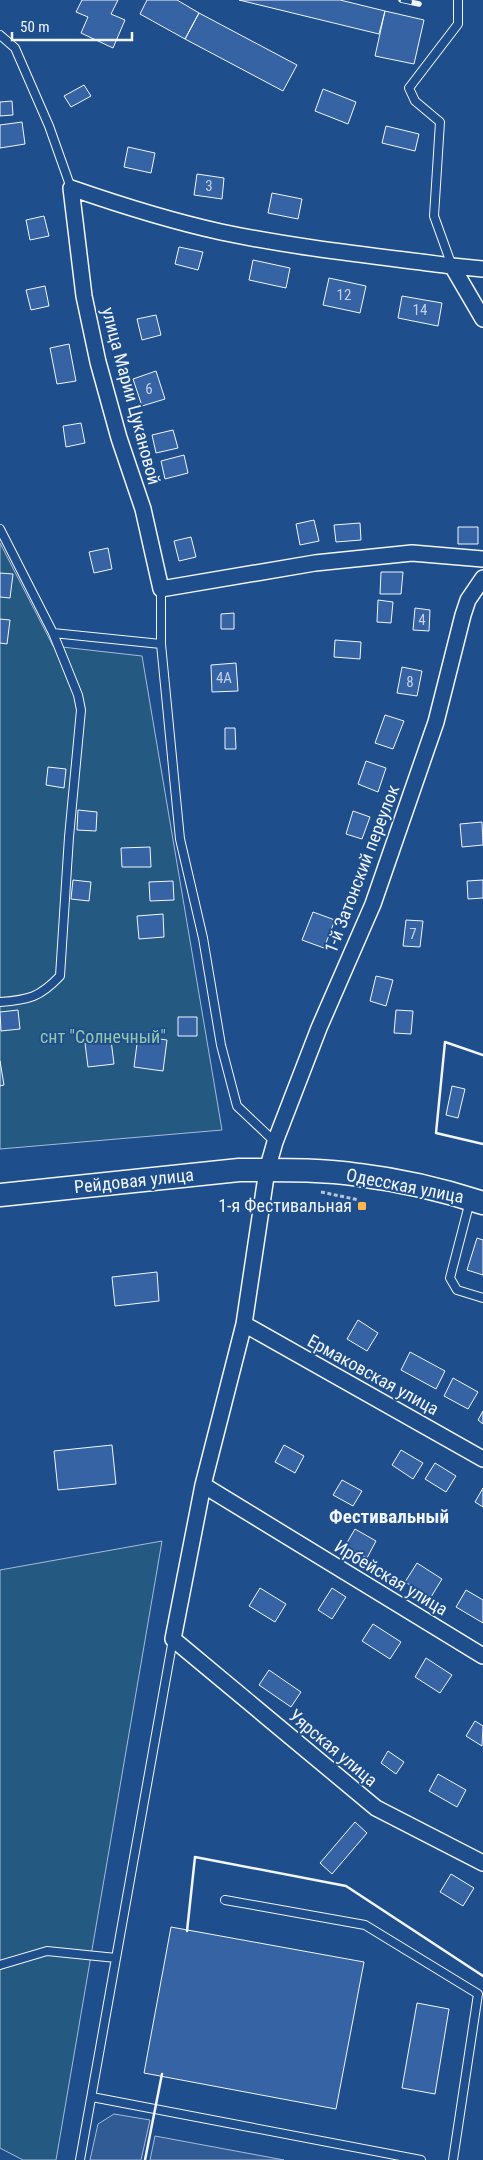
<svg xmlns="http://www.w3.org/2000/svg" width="483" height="2160" font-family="'Roboto Condensed',sans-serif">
  <rect width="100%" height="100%" fill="#1f4e8c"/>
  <path fill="#245a82" stroke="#a8bbd7" d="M 0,543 L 53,646 L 142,656 L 222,1130 L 0,1149 Z
    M 162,1541 L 56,2160 L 23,2160 L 0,2148 L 0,1570 Z"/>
  <path fill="#305b95" stroke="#a8bbd7" d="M 114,2114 L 150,2120 L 141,2160 L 90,2160 L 98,2124 Z
    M 155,2136 L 284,2160 L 150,2160 Z"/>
  <path fill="#3563a3" stroke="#f2f6ff" d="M 82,0 L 118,0 L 111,14 L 125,20 L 113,48 L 81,33 L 88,17 L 76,12 Z
    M 147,0 L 177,0 L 199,13 L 185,39 L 140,14 Z
    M 239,0 L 340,0 L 385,11 L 379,34 Z
    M 385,11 L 424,20 L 414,64 L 375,56 Z
    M 199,13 L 297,65 L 283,91 L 185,39 Z
    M 84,85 L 91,96 L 71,107 L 64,96 Z
    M 323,89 L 356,102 L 348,124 L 315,111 Z
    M 12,101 L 13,115 L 0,116 L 0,102 Z
    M 22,122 L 25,144 L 0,148 L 0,125 Z
    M 386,126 L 419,134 L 415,151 L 382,143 Z
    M 128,147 L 155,153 L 151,173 L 124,167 Z
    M 197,174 L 224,178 L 222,199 L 194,195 Z
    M 272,193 L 302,199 L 298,219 L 268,213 Z
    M 44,216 L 49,236 L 30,240 L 26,220 Z
    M 179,247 L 203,252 L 198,270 L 175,264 Z
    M 253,260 L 290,268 L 286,288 L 249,280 Z
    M 329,278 L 366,286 L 360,313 L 323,305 Z
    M 45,286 L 49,306 L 31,310 L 26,290 Z
    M 402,296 L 442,303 L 438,326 L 398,318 Z
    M 156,315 L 161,335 L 142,340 L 137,319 Z
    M 69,344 L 76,381 L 57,384 L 50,348 Z
    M 156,371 L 165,399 L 142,406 L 133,379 Z
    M 81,423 L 85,443 L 66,447 L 63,426 Z
    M 173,430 L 178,448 L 156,453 L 152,435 Z
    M 184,455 L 188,473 L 165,479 L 161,461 Z
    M 314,520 L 319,541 L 300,545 L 296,524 Z
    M 360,523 L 361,540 L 336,542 L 334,525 Z
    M 458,527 L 478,527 L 478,544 L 458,544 Z
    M 191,537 L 196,557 L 179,561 L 174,541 Z
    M 108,548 L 112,569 L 94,573 L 89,552 Z
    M 381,572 L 403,572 L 401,594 L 380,594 Z
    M 0,573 L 13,574 L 10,598 L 0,597 Z
    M 378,600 L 393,602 L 391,623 L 377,622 Z
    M 415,608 L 430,610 L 429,631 L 413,630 Z
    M 234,613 L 234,629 L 221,629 L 221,614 Z
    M 0,619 L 10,620 L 7,644 L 0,643 Z
    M 335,640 L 361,642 L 360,659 L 334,657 Z
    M 236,663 L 238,691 L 212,692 L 211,665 Z
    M 402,667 L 422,671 L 417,696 L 397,693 Z
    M 385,715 L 404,721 L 393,749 L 375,743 Z
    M 225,728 L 235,728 L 236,749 L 225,749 Z
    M 366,761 L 386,768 L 378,792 L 358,784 Z
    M 48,767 L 66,769 L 64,788 L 46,785 Z
    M 78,810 L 97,812 L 96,831 L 77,830 Z
    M 353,811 L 370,817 L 362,839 L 346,834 Z
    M 482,822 L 483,845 L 462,847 L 460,824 Z
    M 150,847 L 151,867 L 122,867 L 121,848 Z
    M 73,880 L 91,882 L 89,901 L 71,899 Z
    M 483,880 L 483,898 L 468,899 L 467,881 Z
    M 173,881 L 174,900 L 150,901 L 149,882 Z
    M 313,912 L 335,920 L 324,948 L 302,940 Z
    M 163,914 L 164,937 L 139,939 L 137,916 Z
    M 406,920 L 423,921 L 420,947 L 403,946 Z
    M 376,976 L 393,980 L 386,1006 L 370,1001 Z
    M 18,1010 L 20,1029 L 1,1031 L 0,1012 Z
    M 396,1010 L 413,1011 L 411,1034 L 394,1033 Z
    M 178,1017 L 197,1017 L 197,1036 L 178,1036 Z
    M 138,1036 L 167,1040 L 163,1071 L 134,1067 Z
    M 111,1040 L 114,1064 L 88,1067 L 85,1043 Z
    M 0,1061 L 4,1085 L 0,1086 Z
    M 452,1086 L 465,1089 L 458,1118 L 446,1115 Z
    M 477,1238 L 483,1240 L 483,1275 L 467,1270 Z
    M 157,1272 L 159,1301 L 115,1306 L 112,1277 Z
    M 358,1320 L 378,1333 L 367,1351 L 347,1339 Z
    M 410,1352 L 445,1371 L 436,1389 L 401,1370 Z
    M 453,1378 L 478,1392 L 468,1409 L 444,1396 Z
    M 483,1411 L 483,1424 L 478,1420 Z
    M 112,1445 L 116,1484 L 58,1490 L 54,1451 Z
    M 284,1445 L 304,1456 L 295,1473 L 275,1462 Z
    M 401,1450 L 423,1463 L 413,1479 L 392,1465 Z
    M 435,1463 L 456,1476 L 446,1492 L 425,1479 Z
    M 342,1480 L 362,1491 L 353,1506 L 333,1495 Z
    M 483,1488 L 483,1507 L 475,1502 Z
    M 355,1529 L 376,1541 L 367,1558 L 345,1546 Z
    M 417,1563 L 442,1579 L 431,1597 L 405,1582 Z
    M 260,1588 L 286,1604 L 275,1622 L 249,1606 Z
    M 332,1588 L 346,1597 L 332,1619 L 318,1610 Z
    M 466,1590 L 483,1600 L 483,1623 L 456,1607 Z
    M 373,1624 L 401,1642 L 390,1659 L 362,1641 Z
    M 426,1658 L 452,1675 L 440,1693 L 415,1677 Z
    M 269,1670 L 301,1692 L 291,1707 L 259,1685 Z
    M 475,1721 L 483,1726 L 482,1746 L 466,1736 Z
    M 388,1751 L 404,1762 L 396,1774 L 381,1763 Z
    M 438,1774 L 466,1790 L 457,1807 L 429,1791 Z
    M 355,1822 L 367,1833 L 332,1874 L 320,1863 Z
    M 451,1874 L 474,1888 L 463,1906 L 440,1892 Z
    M 171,1927 L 364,1962 L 336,2109 L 144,2073 Z
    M 417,2003 L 449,2009 L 435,2094 L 402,2088 Z"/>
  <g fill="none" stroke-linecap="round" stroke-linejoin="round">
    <defs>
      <path id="service" d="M 0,35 L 15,48 L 49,126 L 71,188
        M 452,266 L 434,216 L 440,122 L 415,101 L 409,88 L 458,24 L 458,0
        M 0,529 L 53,633 L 78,695 L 81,710 L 69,837 L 60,976 C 40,997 29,1000 0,1002
        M 161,589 L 161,644 L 180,839 L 203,938 L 221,1045 L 237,1106 L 275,1142 L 274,1144
        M 53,633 L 161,644
        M 470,1201 L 450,1278 L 457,1290 L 483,1298
        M 225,1900 L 365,1925 L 478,1994 L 453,2160
        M 0,1965 L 47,1951 L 116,1958
        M 92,2097 L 421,2160
        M 80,2160 L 173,1639"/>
      <path id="minor" d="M 452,266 L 483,269
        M 483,319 L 452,266 C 375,256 297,248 221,232 C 171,221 120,205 71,188 L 84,296 L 98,362 L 119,438 L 143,509 L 161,589 L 315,563 L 412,553 L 483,559
        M 483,578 L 468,600 L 463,615 L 436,722 L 373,904 L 319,1028 L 275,1142 L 267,1170 L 244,1324 L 203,1485 L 173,1639 L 376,1808 L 483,1863
        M 244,1324 L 483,1459
        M 203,1485 L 483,1656"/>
      <path id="primary" d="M 0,1195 L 239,1170 C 278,1170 320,1169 359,1175 C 400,1180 443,1190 483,1203"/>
    </defs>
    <use href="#service" stroke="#f2f6ff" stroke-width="10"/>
    <use href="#minor" stroke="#f2f6ff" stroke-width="18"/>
    <use href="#primary" stroke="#f2f6ff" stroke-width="25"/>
    <path stroke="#b3c4dc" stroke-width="3" stroke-dasharray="4 2.5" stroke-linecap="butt" d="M 321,1192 L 359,1200"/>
    <use href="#service" stroke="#1f4e8c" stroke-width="8"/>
    <use href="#minor" stroke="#1f4e8c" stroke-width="15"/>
    <use href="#primary" stroke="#1f4e8c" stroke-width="22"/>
    <defs>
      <path id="rail" d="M 401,0 L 419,4"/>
    </defs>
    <use href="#rail" stroke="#f2f6ff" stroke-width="5.5"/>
    <use href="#rail" stroke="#1f4e8c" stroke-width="4" stroke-dasharray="11" stroke-linecap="butt"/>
    <path stroke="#f2f6ff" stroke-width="2.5" d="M 483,1055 L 445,1042 L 436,1133 L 483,1144
      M 187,1931 L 195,1857 L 346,1886 L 483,1976
      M 145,2160 L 162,2074"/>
  </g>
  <rect fill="#ffb74d" stroke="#1f4e8c" stroke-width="2" x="357" y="1201" width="10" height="10" rx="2.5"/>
  <g text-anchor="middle" stroke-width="4" stroke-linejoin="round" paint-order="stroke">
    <g font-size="15" fill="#c3d1e8">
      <text x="209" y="191">3</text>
      <text x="344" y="300">12</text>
      <text x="420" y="315">14</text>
      <text x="149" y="394">6</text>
      <text x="422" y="625">4</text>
      <text x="224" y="683">4А</text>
      <text x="410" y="687">8</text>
      <text x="413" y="939">7</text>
    </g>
    <g font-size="18" fill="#f2f6ff" stroke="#1f4e8c">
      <text transform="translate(131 396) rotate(75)" y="6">улица Марии Цукановой</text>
      <text transform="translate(362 869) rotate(-69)" y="6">1-й Затонский переулок</text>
      <text transform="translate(134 1181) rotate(-6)" y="6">Рейдовая улица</text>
      <text transform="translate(405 1186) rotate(11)" y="6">Одесская улица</text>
      <text transform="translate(373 1375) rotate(29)" y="6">Ермаковская улица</text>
      <text transform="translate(391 1578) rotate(31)" y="6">Ирбейская улица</text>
      <text transform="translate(333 1748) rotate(40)" y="6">Уярская улица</text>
    </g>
    <g font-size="18" fill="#97c8a6" stroke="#1f4e8c">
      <text x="103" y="1043">снт "Солнечный"</text>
    </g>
    <g font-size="18" fill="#f2f6ff" stroke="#1f4e8c" text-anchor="end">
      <text x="352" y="1212">1-я Фестивальная</text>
    </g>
    <g font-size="19" font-weight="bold" fill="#f2f6ff" stroke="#1f4e8c">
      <text x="389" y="1523">Фестивальный</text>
    </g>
  </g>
  <path d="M12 32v8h120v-8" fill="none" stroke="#f2f6ff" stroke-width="2.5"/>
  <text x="20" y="32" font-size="15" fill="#f2f6ff" stroke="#1f4e8c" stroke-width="4" paint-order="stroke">50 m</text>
</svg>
